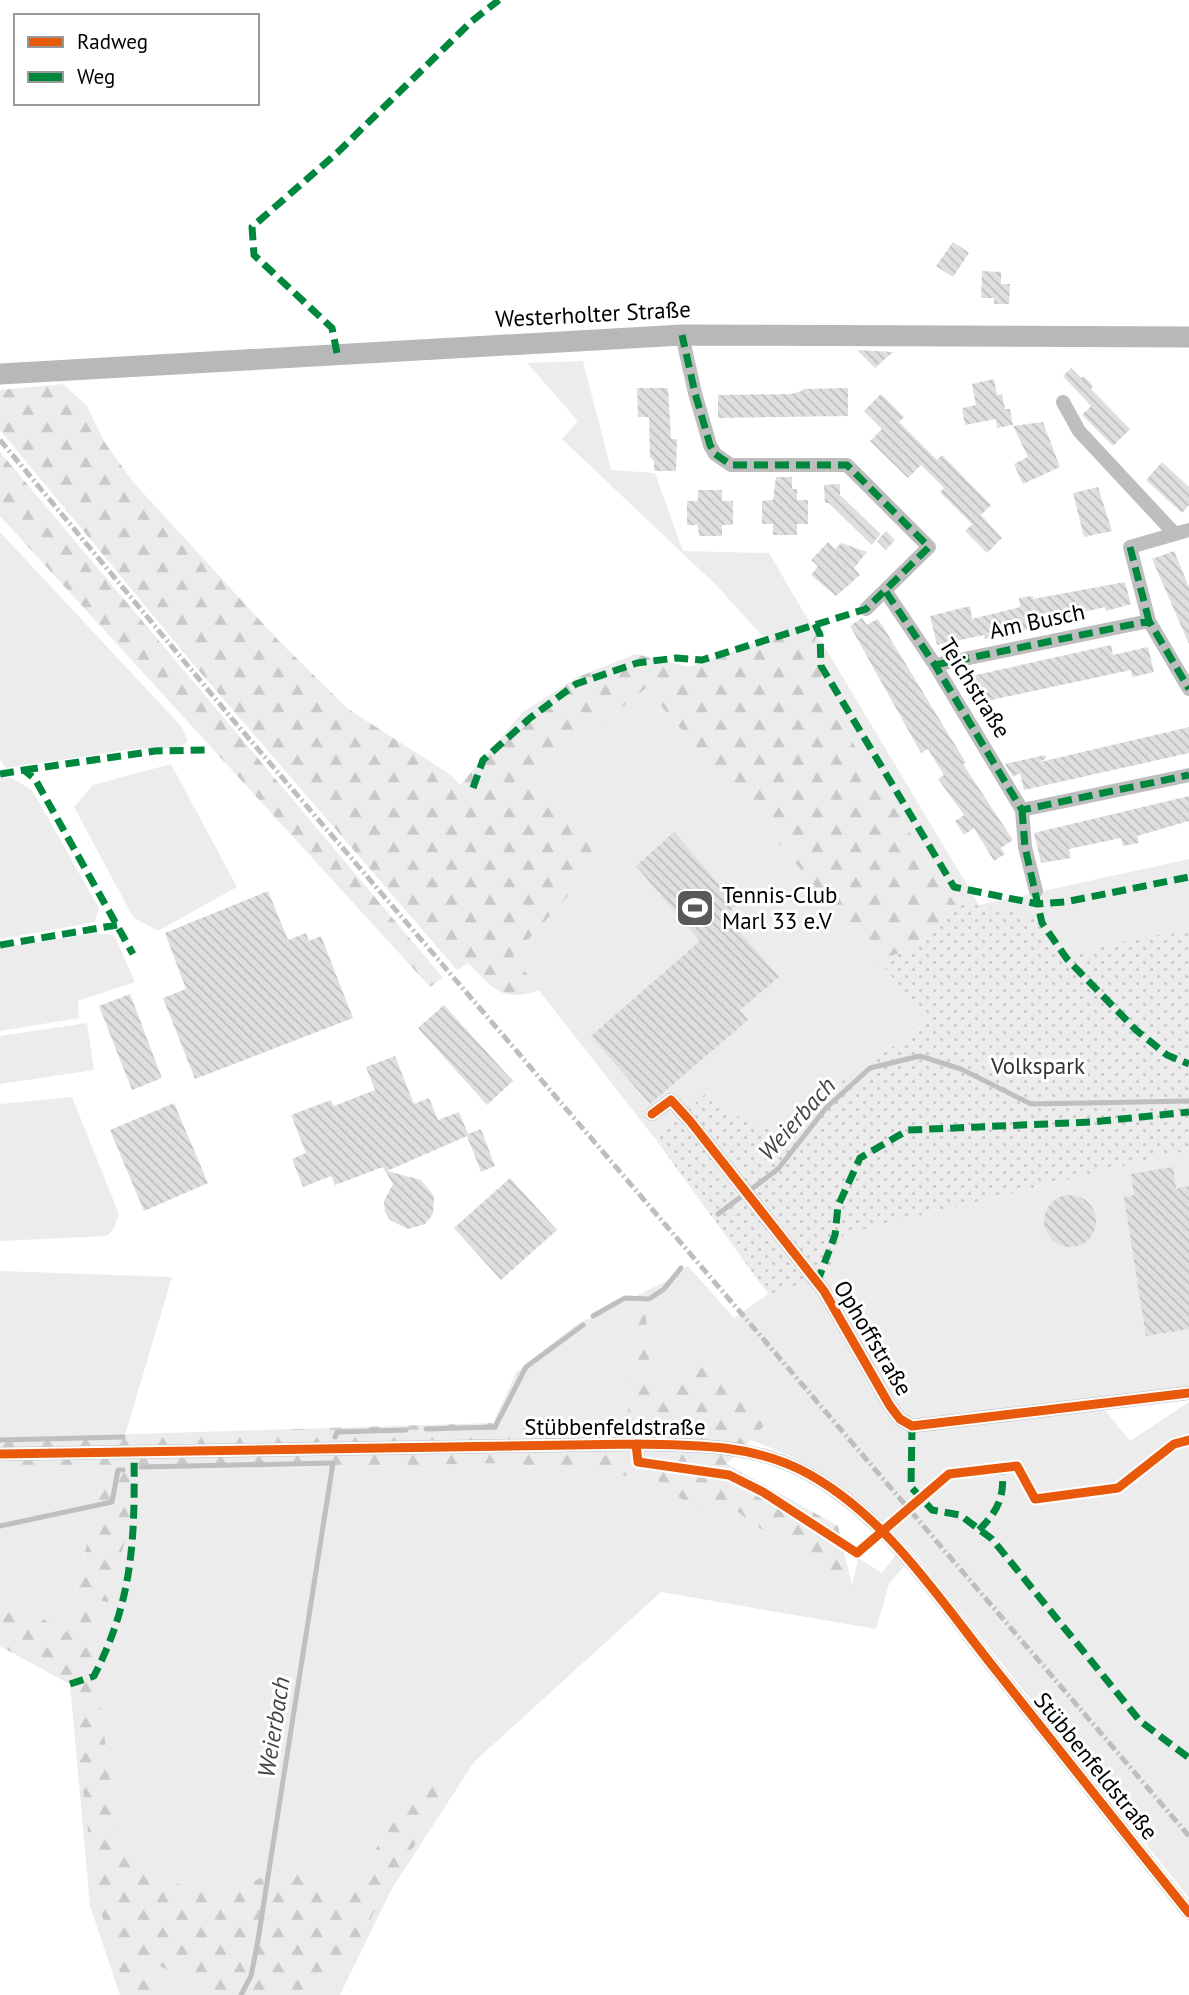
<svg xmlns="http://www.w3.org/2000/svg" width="1189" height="1995" font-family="'PT Sans',sans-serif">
  <defs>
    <pattern id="forest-firs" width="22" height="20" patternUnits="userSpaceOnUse" patternTransform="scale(1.75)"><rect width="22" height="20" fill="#ececec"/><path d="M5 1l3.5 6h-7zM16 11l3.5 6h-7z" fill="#c9c9c9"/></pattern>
    <pattern id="park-dots" width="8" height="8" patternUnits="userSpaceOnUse" patternTransform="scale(1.75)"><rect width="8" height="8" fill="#ececec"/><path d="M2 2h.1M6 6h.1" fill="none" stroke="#c9c9c9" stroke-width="1.8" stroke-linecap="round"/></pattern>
    <pattern id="building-back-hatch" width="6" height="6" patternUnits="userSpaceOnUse" patternTransform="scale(1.75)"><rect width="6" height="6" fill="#dfdfdf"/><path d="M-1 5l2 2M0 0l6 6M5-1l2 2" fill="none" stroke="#bebebe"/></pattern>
  </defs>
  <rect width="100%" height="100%" fill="#fff"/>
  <path fill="#ececec" d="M 583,361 L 611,470 L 655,473 L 683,551 L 769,553 L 810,623 L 766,640 L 716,585 L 562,439 L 578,421 L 527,363 Z
    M 0,532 L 181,726 L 188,741 L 178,748 L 133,749 L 6,768 L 0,760 Z
    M 817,634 L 979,905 L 1189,859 L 1189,932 L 1082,952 L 1059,949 L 1042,923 L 965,902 L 958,908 L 818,688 L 822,674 L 812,652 Z
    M 646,688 L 930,1020 L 773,1131 L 737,1116 L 707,1092 L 656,1140 L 512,956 L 601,860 L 534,778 Z
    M 171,764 L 237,887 L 158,931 L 133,917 L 74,807 L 93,785 Z
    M 10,777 L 32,790 L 99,908 L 95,922 L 0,939 L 0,778 Z
    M 96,933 L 114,935 L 135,982 L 78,1001 L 79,1018 L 0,1031 L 0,948 Z
    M 87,1023 L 94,1070 L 0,1084 L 0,1036 Z
    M 72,1097 L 119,1214 L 114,1228 L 107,1236 L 0,1241 L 0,1104 Z
    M 1189,1150 L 1189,1388 L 1104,1409 L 1130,1441 L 1189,1402 L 1189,1898 L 913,1552 C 860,1495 824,1467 751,1440 L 764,1426 L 691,1355 L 672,1389 L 651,1380 L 634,1301 L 628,1428 L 493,1423 L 516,1373 L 536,1356 L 576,1325 L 671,1279 L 688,1266 L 734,1318 L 768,1294 L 825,1280 L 844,1234 Z
    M 0,1271 L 172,1277 L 125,1435 L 0,1438 Z
    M 505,1463 L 656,1479 L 692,1507 L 738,1512 L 830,1581 L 852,1586 L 858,1558 L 882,1573 L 896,1555 L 905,1565 L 889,1584 L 876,1629 L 661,1592 L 474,1762 L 391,1890 L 340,1995 L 120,1995 L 90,1906 L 70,1684 L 0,1646 L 0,1468 L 104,1469 L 75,1595 L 107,1602 L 144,1471 Z"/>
  <path fill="url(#forest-firs)" d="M 63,384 L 87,406 L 105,443 L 134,483 L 278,640 L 348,709 L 451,775 L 460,785 L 523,712 L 578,677 L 635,654 L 689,667 L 810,623 L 817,634 L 812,652 L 822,674 L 818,688 L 958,908 L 910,950 L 878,960 L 646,688 L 534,778 L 601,860 L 513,956 L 539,990 C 502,1004 492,987 468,963 L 457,970 L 194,665 L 0,430 L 0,390 Z
    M 0,452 L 443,978 L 430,987 L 0,516 Z
    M 634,1300 L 645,1304 L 651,1380 L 672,1389 L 691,1355 L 765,1425 L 727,1464 L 838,1526 L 852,1586 L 830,1581 L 738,1512 L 692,1507 L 656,1479 L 505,1463 L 144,1471 L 108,1602 L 75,1596 L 104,1469 L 0,1468 L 0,1438 L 493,1423 L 627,1428 Z
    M 0,1592 L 66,1633 L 73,1607 L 102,1615 L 94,1661 L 116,1822 L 126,1860 L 147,1878 L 187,1886 L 230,1889 L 284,1870 L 351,1892 L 407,1796 L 436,1777 L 452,1789 L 390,1882 L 349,1960 L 319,1995 L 204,1995 L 194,1981 L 143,1959 L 152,1995 L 127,1995 L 96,1896 L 70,1684 L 0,1646 Z"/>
  <path fill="url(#park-dots)" d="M 965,902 L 1022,914 L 1042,923 L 1059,949 L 1082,952 L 1142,937 L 1189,932 L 1189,1150 L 844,1234 L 825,1280 L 768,1294 L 656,1140 L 707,1092 L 737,1116 L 773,1130 L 929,1021 L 878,960 L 910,950 Z"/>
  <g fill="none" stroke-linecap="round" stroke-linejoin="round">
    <path stroke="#bfbfbf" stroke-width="5" d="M 718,1214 L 778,1169 L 826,1108 L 870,1068 L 920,1056 L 961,1069 L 1031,1104 L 1189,1101
      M 593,1316 L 625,1298 L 649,1299 L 664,1289 L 681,1268
      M 426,1429 L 495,1427 L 526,1367 L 583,1325
      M 335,1437 L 337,1432 L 406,1430
      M 0,1440 L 123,1437
      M 141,1467 L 333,1463 L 258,1940 L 251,1976 L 241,1995
      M 0,1526 L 112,1502 L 118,1470 L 123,1470"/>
  </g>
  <path fill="url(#building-back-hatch)" d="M 953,242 L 969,253 L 953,277 L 936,266 Z
    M 982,271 L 1001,272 L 1001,284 L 1010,284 L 1009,304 L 994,304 L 994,298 L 981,298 Z
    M 857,350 L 893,352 L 875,368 Z
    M 1071,368 L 1081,378 L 1084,376 L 1093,386 L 1091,389 L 1130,429 L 1113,446 L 1082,415 L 1091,406 L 1063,376 Z
    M 994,379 L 997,395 L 1002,394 L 1005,409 L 1010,409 L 1013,425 L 997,428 L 996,419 L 965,425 L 962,408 L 976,405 L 972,384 Z
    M 637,388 L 668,388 L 671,439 L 677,439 L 676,471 L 654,471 L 654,461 L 650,457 L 649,417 L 638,417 Z
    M 848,388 L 848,416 L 718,418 L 718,395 L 791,394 L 802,391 L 803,389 Z
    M 881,394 L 904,417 L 899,422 L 937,460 L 942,455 L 991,505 L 981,515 L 1002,538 L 987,553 L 965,531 L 972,524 L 940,492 L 944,488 L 921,465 L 908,478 L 870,441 L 882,429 L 864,411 Z
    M 1043,422 L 1060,467 L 1023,484 L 1014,464 L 1028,457 L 1013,426 Z
    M 1162,462 L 1189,487 L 1189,505 L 1182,513 L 1146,480 Z
    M 776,477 L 792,477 L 792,489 L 797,489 L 797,500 L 808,500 L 808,524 L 797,524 L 797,535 L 773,535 L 773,524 L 762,524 L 762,501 L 773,500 Z
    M 840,484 L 840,495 L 880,534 L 872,545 L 829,503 L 825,503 L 824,485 Z
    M 1098,487 L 1112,531 L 1084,537 L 1073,493 Z
    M 698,490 L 722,490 L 722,501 L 733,501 L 733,525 L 722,525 L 722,536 L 699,536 L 698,525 L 687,525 L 687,501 L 698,501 Z
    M 886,531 L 895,540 L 886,550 L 877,541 Z
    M 828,542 L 835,549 L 841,543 L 867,552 L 854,568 L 860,575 L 836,596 L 811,575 L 818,566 L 811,560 Z
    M 1174,551 L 1189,587 L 1189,644 L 1152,559 Z
    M 1125,582 L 1131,604 L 1106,611 L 1105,607 L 1075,614 L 1076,618 L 985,639 L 984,635 L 937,645 L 930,616 L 970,606 L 972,619 L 1020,607 L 1019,598 L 1033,596 L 1033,599 Z
    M 862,618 L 867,625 L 877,619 L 882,625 L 966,763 L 963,764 L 1013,840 L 1001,848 L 1005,854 L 994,861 L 974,828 L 964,835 L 955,821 L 964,815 L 938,779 L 944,775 L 928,749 L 921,753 L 850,626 Z
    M 1111,645 L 1113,655 L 1148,647 L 1154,672 L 1132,677 L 1131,670 L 973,704 L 967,677 Z
    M 1189,727 L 1189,753 L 1024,790 L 1020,773 L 1013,777 L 1005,764 L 1045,755 L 1046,758 L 1040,762 Z
    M 1189,796 L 1189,821 L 1137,836 L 1139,843 L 1123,846 L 1121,838 L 1069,849 L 1071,858 L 1041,863 L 1034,833 Z
    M 674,832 L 737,905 L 725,915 L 779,977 L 740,1010 L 748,1020 L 650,1104 L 591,1036 L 700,941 L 636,866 Z
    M 268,891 L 288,940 L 306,933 L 309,941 L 321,936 L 353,1018 L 195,1079 L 163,998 L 186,989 L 165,933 Z
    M 130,994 L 162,1078 L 132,1090 L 99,1006 Z
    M 444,1005 L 513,1081 L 487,1105 L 418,1028 Z
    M 395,1056 L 414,1104 L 429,1098 L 438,1120 L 459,1112 L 468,1134 L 481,1129 L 495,1166 L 481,1172 L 467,1136 L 387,1171 L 421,1180 L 434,1196 L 433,1214 L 425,1224 L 408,1229 L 390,1220 L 385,1212 L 384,1201 L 393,1184 L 383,1167 L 335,1185 L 331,1176 L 303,1187 L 292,1159 L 306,1153 L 291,1115 L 331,1100 L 334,1106 L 375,1090 L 366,1067 Z
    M 174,1103 L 208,1183 L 144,1211 L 110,1130 Z
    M 1173,1167 L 1176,1189 L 1189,1186 L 1189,1329 L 1146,1336 L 1124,1197 L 1134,1195 L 1131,1174 Z
    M 510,1178 L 557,1230 L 501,1280 L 454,1228 Z
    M1044 1221a26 26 0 1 1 52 0a26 26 0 1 1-52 0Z"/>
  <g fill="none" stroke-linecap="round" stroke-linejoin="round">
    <path stroke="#bebebe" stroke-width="14" d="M 682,335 L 695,393 L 710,445 L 715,454 L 731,465 L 847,465 L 929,547 L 866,609
      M 1063,402 L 1079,431 L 1174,533
      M 886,592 L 935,665 L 1022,810 L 1189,775
      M 1149,621 L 1130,547 L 1189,530
      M 935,665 L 1149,621 L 1189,689
      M 1022,810 L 1025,847 L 1036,891
      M 652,1114 L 671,1100 L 690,1121 L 824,1291 L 890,1406 L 900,1419 L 912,1426 L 1189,1393
      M 0,1454 L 636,1444 C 693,1445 749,1444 801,1470 C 884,1512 939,1599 995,1669 C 1060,1751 1124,1832 1189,1913"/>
    <path stroke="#b8b8b8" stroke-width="21" d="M 0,374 L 682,335 L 1189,337"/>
    <path stroke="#bebebe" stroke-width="5" stroke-dasharray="10 3.5 2 3.5" stroke-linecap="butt" d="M 0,440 L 233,720 L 1189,1836"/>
    <path stroke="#00873e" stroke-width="7" stroke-dasharray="14 7" stroke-linecap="butt" d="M 337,353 L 332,328 L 254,255 L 252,227 L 337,153 L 472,21 L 499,0
      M 1130,547 L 1149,621
      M 886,592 L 935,665 L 1022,810 L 1189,775
      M 815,624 L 820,635 L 821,666 L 954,887 L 1038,904 L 1065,902 L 1189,877
      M 935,665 L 1149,621 L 1189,689
      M 24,770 L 155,751 L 209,750
      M 0,774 L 24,770 L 35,779 L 133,954
      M 473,788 L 483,760 L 530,718 L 576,684 L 637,663 L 676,658 L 702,660 L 866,609 L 929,547 L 847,465 L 731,465 L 715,454 L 710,445 L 695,393 L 682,335
      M 1022,810 L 1025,847 L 1042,923 L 1067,959 L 1136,1030 L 1167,1055 L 1189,1064
      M 0,945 L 117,925
      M 817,1283 L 835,1235 L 838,1206 L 860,1158 L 908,1130 L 1092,1122 L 1189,1112
      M 912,1426 L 911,1487 L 932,1510 L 960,1515 L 992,1539 L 1140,1721 L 1189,1758
      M 979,1530 C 999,1510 1005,1495 1002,1468
      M 70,1684 L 94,1676 C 134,1598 135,1536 134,1451"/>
    <defs>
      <path id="cycleway" d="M 652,1114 L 671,1100 L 690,1121 L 824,1291 L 890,1406 L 900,1419 L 912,1426 L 1189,1393
        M 636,1444 L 638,1462 L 729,1475 L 763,1492 L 857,1553 L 949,1474 L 1017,1466 L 1035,1499 L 1118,1488 L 1174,1444 L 1189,1440
        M 0,1454 L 636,1444 C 693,1445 749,1444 801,1470 C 884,1512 939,1599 995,1669 C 1060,1751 1124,1832 1189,1913"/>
    </defs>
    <use href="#cycleway" stroke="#fff" stroke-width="13"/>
    <use href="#cycleway" stroke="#e8590c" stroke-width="9"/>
  </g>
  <defs>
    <symbol id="stadium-square" viewBox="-11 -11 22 22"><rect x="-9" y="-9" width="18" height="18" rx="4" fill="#595959" stroke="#fff"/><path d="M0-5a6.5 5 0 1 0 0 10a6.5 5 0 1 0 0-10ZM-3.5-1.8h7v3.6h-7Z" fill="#fff"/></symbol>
  </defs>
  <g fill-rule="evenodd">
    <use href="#stadium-square" x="673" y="886" width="44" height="44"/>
  </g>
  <g text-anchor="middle" stroke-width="6" stroke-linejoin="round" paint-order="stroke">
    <g font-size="23" fill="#000" stroke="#fff">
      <text transform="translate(593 314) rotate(-3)" y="8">Westerholter Straße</text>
      <text transform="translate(1037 621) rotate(-12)" y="8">Am Busch</text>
      <text transform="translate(975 688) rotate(58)" y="8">Teichstraße</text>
      <text transform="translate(873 1338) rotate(59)" y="8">Ophoffstraße</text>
      <text x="615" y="1435">Stübbenfeldstraße</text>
      <text transform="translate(1096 1766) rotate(51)" y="8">Stübbenfeldstraße</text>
    </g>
    <g font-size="23" fill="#000" stroke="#fff" text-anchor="start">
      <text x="722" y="903">Tennis-Club<tspan x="722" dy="26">Marl 33 e.V</tspan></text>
    </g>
    <g font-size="23" fill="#333" stroke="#fff">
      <text x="1038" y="1074">Volkspark</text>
    </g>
    <g font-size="24" font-style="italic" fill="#444" stroke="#fff">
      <text transform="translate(797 1119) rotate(-48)" y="8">Weierbach</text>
      <text transform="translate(274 1727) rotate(-81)" y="8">Weierbach</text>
    </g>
  </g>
  <rect x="14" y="14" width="245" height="91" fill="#ffffff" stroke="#999999" stroke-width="2"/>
  <rect x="28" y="37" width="35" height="10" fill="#e8590c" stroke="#999999" stroke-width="2"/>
  <text x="77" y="49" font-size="21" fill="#000000">Radweg</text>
  <rect x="28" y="72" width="35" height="10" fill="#00873e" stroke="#999999" stroke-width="2"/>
  <text x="77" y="84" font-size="21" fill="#000000">Weg</text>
</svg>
